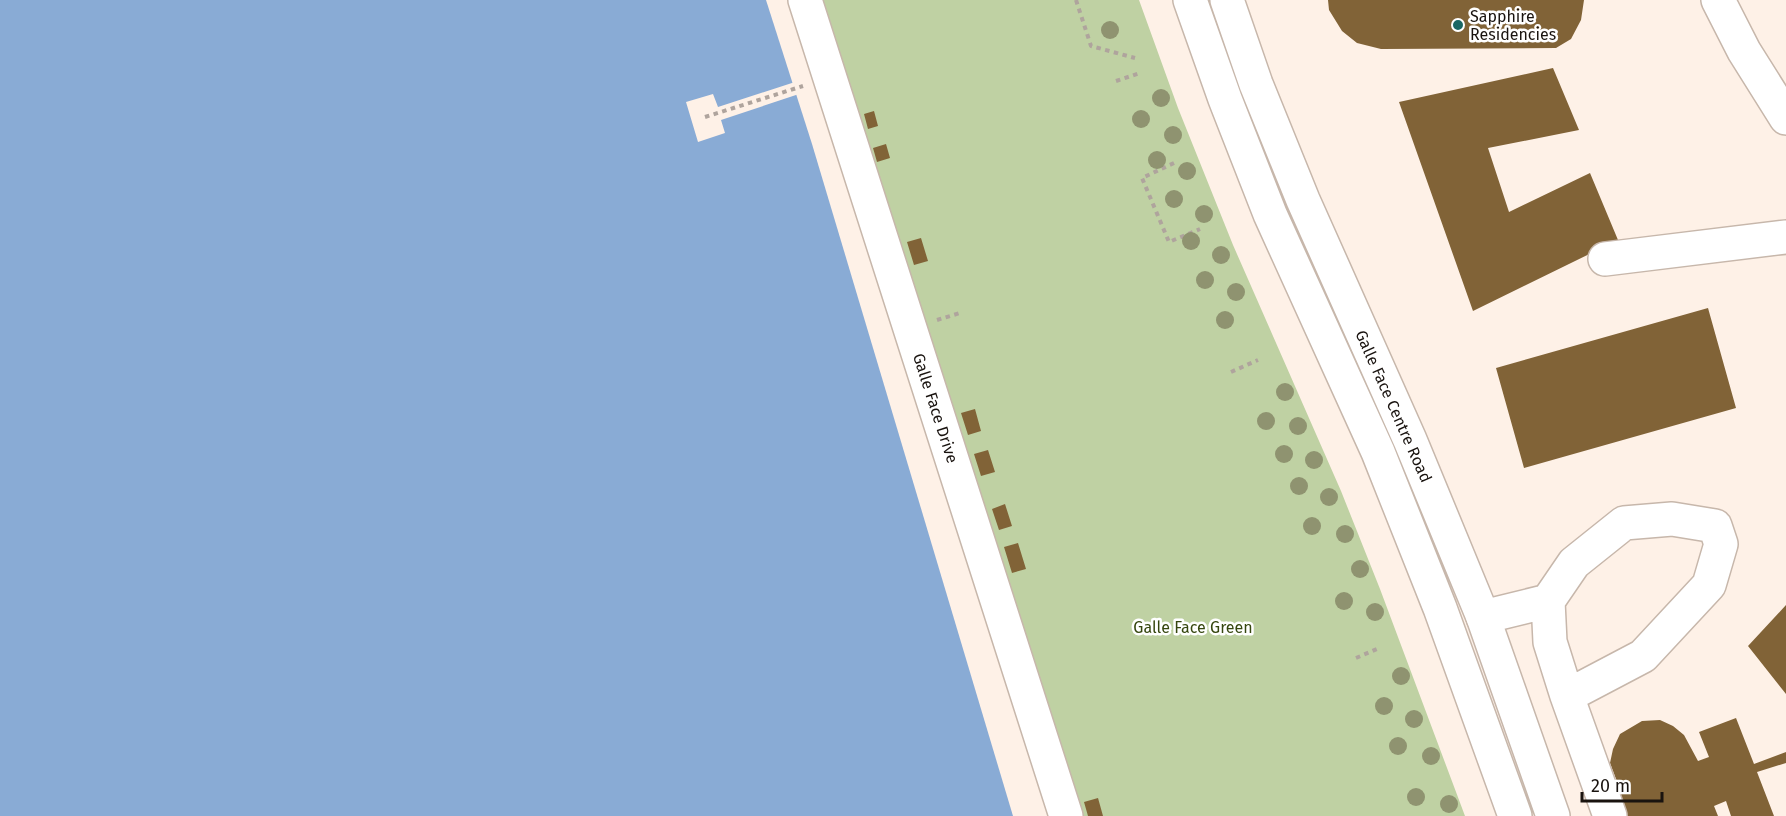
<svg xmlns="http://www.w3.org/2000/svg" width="1786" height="816" font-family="'Fira Sans',sans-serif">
  <rect width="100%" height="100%" fill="#fef1e7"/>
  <path fill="#bfd1a3" d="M 795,0 L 1139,0 L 1178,108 L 1233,245 L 1341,491 L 1380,589 L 1465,816 L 1056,816 L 873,267 L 879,265 Z"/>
  <path fill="#89abd5" d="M 0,0 L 766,0 L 812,144 L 1013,816 L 0,816 Z"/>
  <path fill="#fef1e7" d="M 795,82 L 799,94 L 721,120 L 725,133 L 698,142 L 686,102 L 713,94 L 718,107 Z"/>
  <path fill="#816337" d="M 1328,0 L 1584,0 L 1581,20 L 1571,39 L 1556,48 L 1381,49 L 1357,43 L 1342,31 L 1329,10 Z
    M 1553,68 L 1579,130 L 1488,148 L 1509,212 L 1590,173 L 1618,240 L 1473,311 L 1399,102 Z
    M 874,111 L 878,126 L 868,129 L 864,114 Z
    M 886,144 L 890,158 L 877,162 L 873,148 Z
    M 921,238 L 928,261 L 914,265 L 907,242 Z
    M 1708,308 L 1736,408 L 1524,468 L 1496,368 Z
    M 975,409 L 981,431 L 968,435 L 961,413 Z
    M 988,450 L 995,472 L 981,476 L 974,454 Z
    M 1005,504 L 1012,526 L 999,530 L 992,509 Z
    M 1018,543 L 1026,569 L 1012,573 L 1004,547 Z
    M 1786,605 L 1786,694 L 1748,646 Z
    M 1736,718 L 1754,764 L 1786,752 L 1786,763 L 1757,772 L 1774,816 L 1731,816 L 1726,801 L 1714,806 L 1718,816 L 1603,816 L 1597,801 L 1621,792 L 1610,763 L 1613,749 L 1620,734 L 1642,721 L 1660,720 L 1673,726 L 1684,735 L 1698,761 L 1709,757 L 1699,732 Z
    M 1098,798 L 1103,816 L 1088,816 L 1084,802 Z"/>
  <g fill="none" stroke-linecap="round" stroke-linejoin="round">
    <defs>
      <path id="minor" d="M 805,0 L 1066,816
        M 1605,259 L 1786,237
        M 1483,617 L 1548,601
        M 1567,696 L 1643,656 L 1709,585 L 1721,544 L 1715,526 L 1672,519 L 1624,523 L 1574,563 L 1548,601 L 1550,642 L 1567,696 L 1610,816"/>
      <path id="major" d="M 1718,0 L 1744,51 L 1786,118"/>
      <path id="highway" d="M 1190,0 L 1225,99 L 1270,214 L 1378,452 L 1440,608 L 1515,816
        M 1227,0 L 1256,84 L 1303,200 L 1410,440 L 1483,617 L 1553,816"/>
    </defs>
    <use href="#minor" stroke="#c7b7ab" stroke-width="36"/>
    <use href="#major" stroke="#c7b7ab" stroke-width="36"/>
    <use href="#highway" stroke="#c7b7ab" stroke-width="36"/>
    <path stroke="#afa49d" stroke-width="4" stroke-dasharray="4.5 4.5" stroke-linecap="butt" d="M 1076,0 L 1091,46 L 1135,58
      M 1116,81 L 1140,73
      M 705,117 L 803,86
      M 1174,163 L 1142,178 L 1169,242 L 1200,229
      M 937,320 L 960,313
      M 1231,372 L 1258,360
      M 1356,658 L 1377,649"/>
    <use href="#minor" stroke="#fff" stroke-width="33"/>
    <use href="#major" stroke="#fff" stroke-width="33"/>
    <use href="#highway" stroke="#fff" stroke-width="33"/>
  </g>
  <g fill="#8f9370">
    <circle cx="1110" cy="30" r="9"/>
    <circle cx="1161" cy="98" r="9"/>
    <circle cx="1141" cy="119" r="9"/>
    <circle cx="1173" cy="135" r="9"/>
    <circle cx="1157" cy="160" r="9"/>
    <circle cx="1187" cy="171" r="9"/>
    <circle cx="1174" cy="199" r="9"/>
    <circle cx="1204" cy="214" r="9"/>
    <circle cx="1191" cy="241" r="9"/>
    <circle cx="1221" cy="255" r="9"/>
    <circle cx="1205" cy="280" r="9"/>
    <circle cx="1236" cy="292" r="9"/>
    <circle cx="1225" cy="320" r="9"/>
    <circle cx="1285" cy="392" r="9"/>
    <circle cx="1266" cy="421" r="9"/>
    <circle cx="1298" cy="426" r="9"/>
    <circle cx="1284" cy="454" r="9"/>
    <circle cx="1314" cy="460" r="9"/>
    <circle cx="1299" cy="486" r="9"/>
    <circle cx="1329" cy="497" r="9"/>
    <circle cx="1312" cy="526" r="9"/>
    <circle cx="1345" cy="534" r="9"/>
    <circle cx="1360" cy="569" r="9"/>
    <circle cx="1344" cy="601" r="9"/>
    <circle cx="1375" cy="612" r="9"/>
    <circle cx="1401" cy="676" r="9"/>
    <circle cx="1384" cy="706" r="9"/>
    <circle cx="1414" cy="719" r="9"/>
    <circle cx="1398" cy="746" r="9"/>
    <circle cx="1431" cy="756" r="9"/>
    <circle cx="1416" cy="797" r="9"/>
    <circle cx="1449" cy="804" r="9"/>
  </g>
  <circle fill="#1a6764" stroke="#fff" stroke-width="2" cx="1458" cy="25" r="6"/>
  <g text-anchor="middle" stroke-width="5" stroke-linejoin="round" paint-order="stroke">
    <g font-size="16" fill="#19130f" stroke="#fff" text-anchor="start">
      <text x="1470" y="22">Sapphire<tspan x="1470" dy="18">Residencies</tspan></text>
    </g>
    <g font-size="16" fill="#19130f" stroke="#fff">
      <text transform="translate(1394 406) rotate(66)" y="6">Galle Face Centre Road</text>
      <text transform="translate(936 408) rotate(72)" y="6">Galle Face Drive</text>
    </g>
    <g font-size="16" fill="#35460e" stroke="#fff">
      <text x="1193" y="633">Galle Face Green</text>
    </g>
  </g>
  <path d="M1582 792v9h80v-9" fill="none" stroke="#19130f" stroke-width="3"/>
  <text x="1591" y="792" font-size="18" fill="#19130f" stroke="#ffffff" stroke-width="4.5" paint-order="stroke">20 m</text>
</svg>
